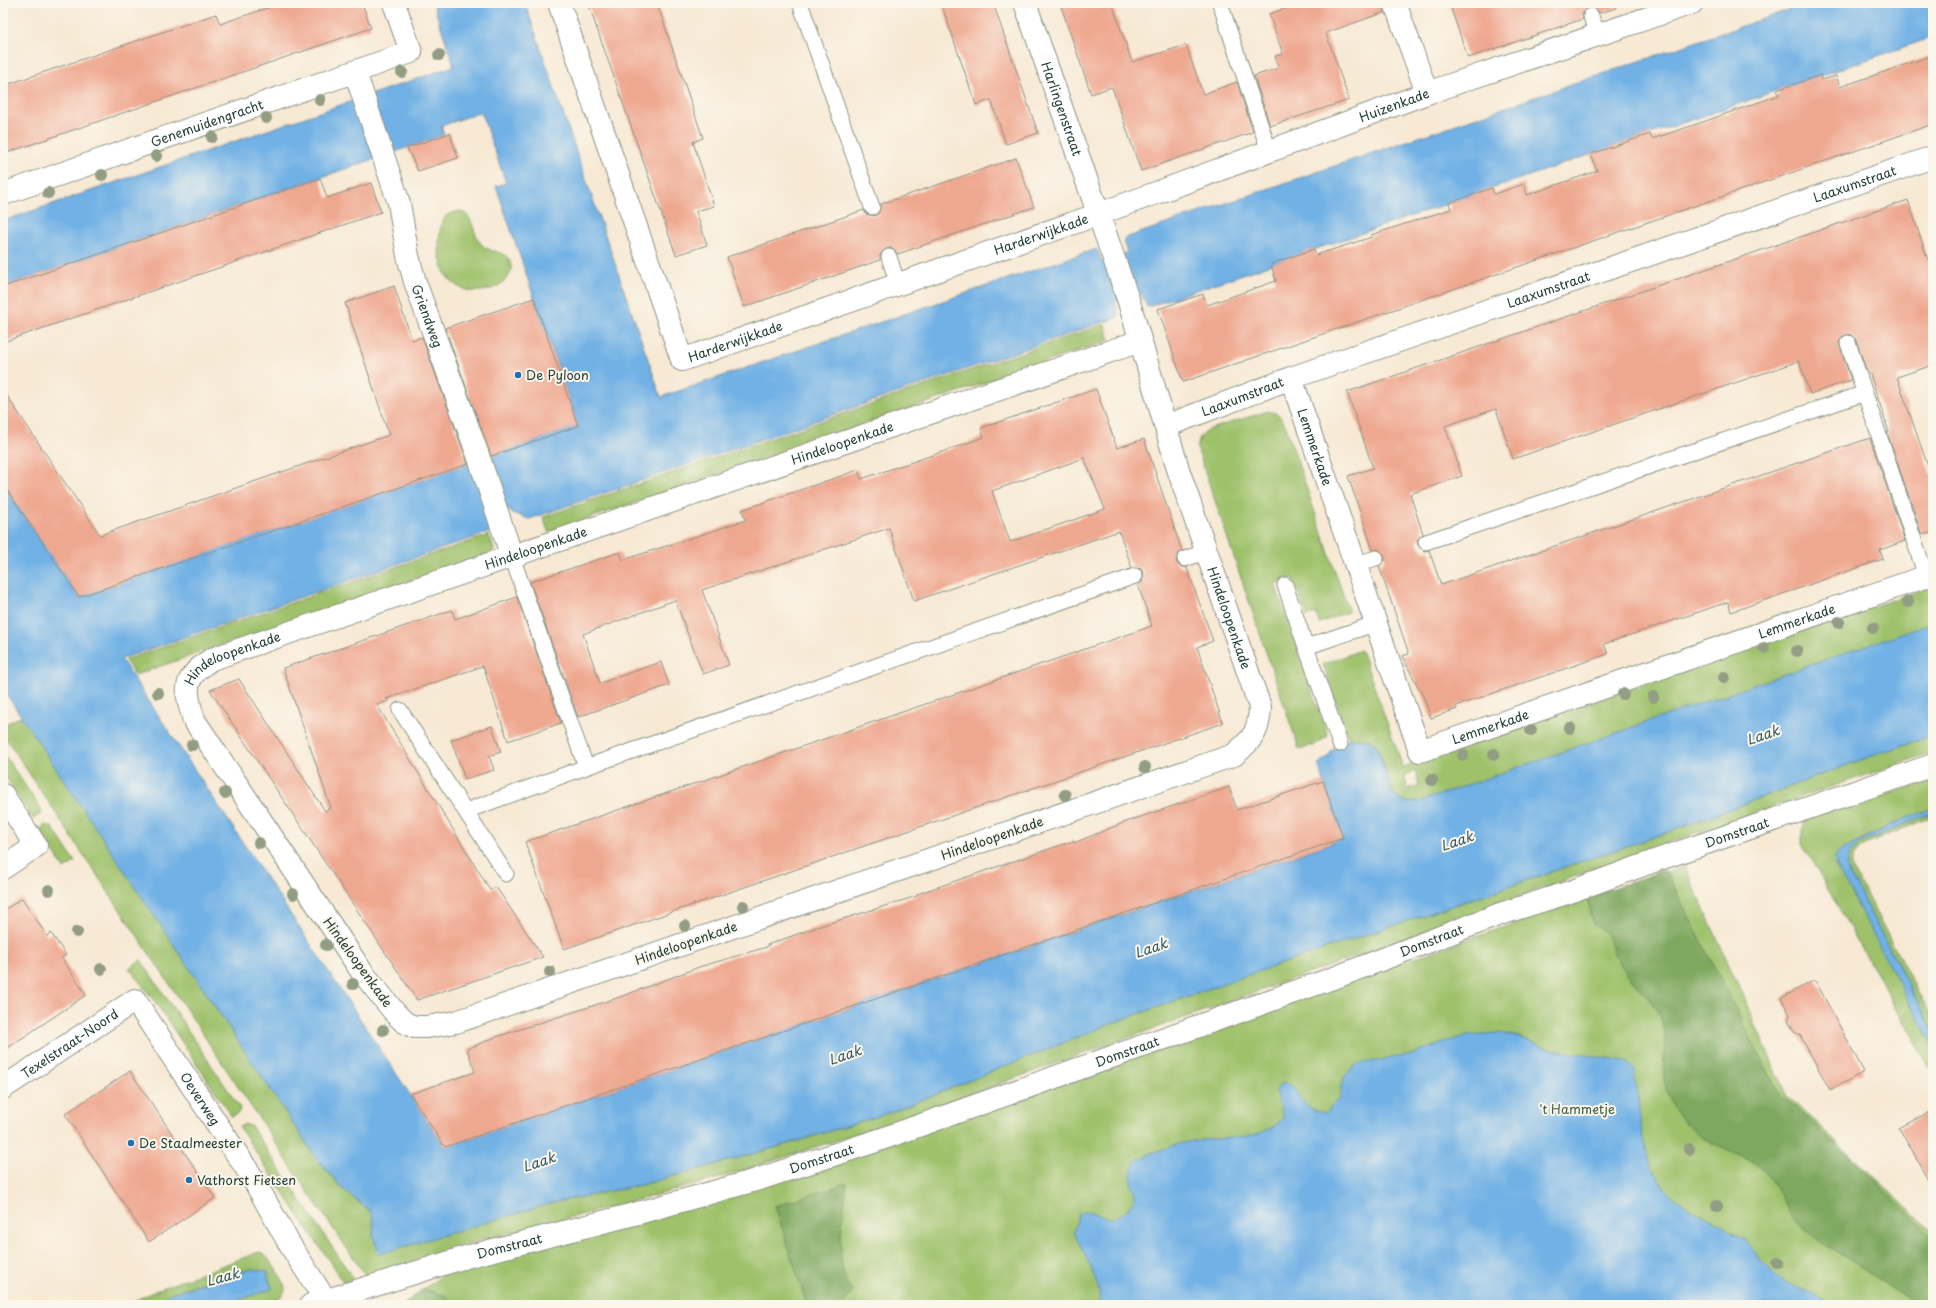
<svg xmlns="http://www.w3.org/2000/svg" width="1936" height="1308" font-family="'Playpen Sans',sans-serif">
  <rect width="100%" height="100%" fill="#fbf7ec"/>
  <filter id="ink" filterUnits="userSpaceOnUse"><feTurbulence type="fractalNoise" baseFrequency=".025" numOctaves="2"/><feDisplacementMap in="SourceGraphic" scale="8" xChannelSelector="R" yChannelSelector="G"/><feConvolveMatrix kernelMatrix="1 2 1 2 8 2 1 2 1" color-interpolation-filters="sRGB"/></filter>
  <filter id="wash" filterUnits="userSpaceOnUse"><feTurbulence type="fractalNoise" baseFrequency=".012" numOctaves="4" result="noise"/><feDisplacementMap in="SourceGraphic" scale="16" xChannelSelector="R" yChannelSelector="G"/><feGaussianBlur stdDeviation="0.9" result="paint"/><feColorMatrix in="noise" values="0 0 0 0 0 0 0 0 0 0 0 0 0 0 0 0 0 1.4 0 .05"/><feComposite in="paint" operator="in"/></filter>
  <g filter="url(#wash)">
    <rect width="100%" height="100%" fill="#f7e9d4"/>
    <path fill="#9ec16a" stroke="#5e7f4f" fill-rule="evenodd" d="M 459,211 C 477,215 470,238 486,248 C 493,252 503,252 508,258 C 529,287 444,319 439,250 C 439,238 439,224 447,215 Z
      M 1105,324 L 1110,340 L 549,532 L 548,531 L 543,517 Z
      M 1268,411 L 1278,414 L 1284,422 L 1348,609 L 1348,612 L 1319,623 L 1316,613 L 1307,617 L 1293,578 L 1275,584 L 1328,736 L 1312,747 L 1311,745 L 1299,749 L 1197,448 L 1200,437 L 1207,430 Z
      M 489,535 L 494,549 L 493,552 L 135,675 L 125,660 Z
      M 1933,586 L 1933,625 L 1419,802 C 1375,809 1394,748 1367,739 C 1362,737 1354,738 1349,739 L 1323,664 L 1361,650 L 1403,767 ZM 1415,771 L 1419,785 L 1408,789 L 1404,775 Z
      M 22,716 L 316,1158 L 345,1191 L 371,1212 L 374,1224 L 373,1236 L 552,1203 L 645,1184 L 788,1144 L 891,1112 L 1113,1023 L 1222,984 L 1677,829 L 1866,758 L 1933,735 L 1933,752 L 1653,848 L 1335,964 L 872,1129 L 716,1179 L 631,1202 L 463,1245 L 366,1276 L 310,1195 L 3,734 L 3,725 Z
      M 3,753 L 41,809 L 40,814 L 33,819 L 3,773 Z
      M 1933,779 L 1933,808 L 1876,832 L 1838,853 L 1889,962 L 1933,1046 L 1933,1066 L 1930,1068 L 1802,844 L 1802,830 L 1807,819 L 1836,808 L 1837,811 Z
      M 1933,812 L 1933,816 L 1865,845 L 1853,856 L 1851,866 L 1933,1020 L 1933,1030 L 1847,869 C 1845,855 1852,851 1861,843 Z
      M 45,825 L 52,827 L 75,862 L 64,869 L 40,829 Z
      M 1685,866 L 1787,1096 L 1933,1231 L 1933,1305 L 403,1305 L 466,1257 L 748,1182 L 1511,925 L 1587,897 L 1588,899 Z
      M 141,960 L 240,1108 L 239,1112 L 232,1117 L 158,1006 L 129,968 Z
      M 245,1124 L 251,1126 L 351,1275 L 352,1280 L 344,1283 L 239,1127 Z
      M 259,1252 C 269,1256 274,1267 280,1276 C 302,1308 244,1305 223,1305 L 272,1289 L 267,1271 L 244,1270 L 210,1280 L 174,1292 L 153,1305 L 125,1305 L 162,1288 Z"/>
    <path fill="#7ea75e" stroke="#4e7249" d="M 1665,870 L 1779,1093 L 1863,1169 L 1933,1237 L 1933,1305 L 1916,1305 C 1892,1289 1868,1272 1844,1256 C 1828,1246 1810,1236 1797,1222 C 1784,1207 1774,1178 1760,1167 C 1734,1147 1696,1144 1678,1114 C 1671,1103 1665,1090 1664,1077 C 1662,1059 1668,1041 1663,1023 C 1655,998 1629,982 1617,959 C 1608,944 1612,932 1593,924 L 1587,897 Z
      M 847,1183 C 844,1207 832,1274 853,1291 L 842,1305 L 807,1305 L 775,1206 Z
      M 423,1289 L 446,1296 L 454,1305 L 403,1305 Z"/>
    <path fill="#71b1e5" stroke="#48778c" d="M 433,3 L 525,3 L 661,397 L 1078,255 L 1097,249 L 1102,262 L 1127,253 L 1123,241 L 1125,238 L 1809,3 L 1933,3 L 1933,37 L 1147,307 L 1141,293 L 1115,301 L 1119,315 L 1118,317 L 529,519 L 510,512 L 509,508 L 485,516 L 490,532 L 121,659 L 445,1147 L 1343,839 L 1318,764 L 1328,757 L 1332,750 L 1348,739 L 1367,739 L 1377,746 L 1392,792 C 1400,802 1407,804 1419,802 L 1933,622 L 1933,735 L 1866,758 L 1677,829 L 1222,984 L 1113,1023 L 891,1112 L 788,1144 L 645,1184 L 552,1203 L 379,1254 L 373,1236 L 374,1224 L 371,1212 L 345,1191 L 316,1158 L 3,689 L 3,484 L 79,597 L 578,426 L 496,186 L 506,183 L 481,112 L 441,126 L 444,135 L 3,287 L 3,221 L 454,66 Z
      M 1933,808 L 1933,812 L 1861,843 C 1852,851 1845,855 1847,869 L 1933,1030 L 1933,1046 L 1836,865 L 1835,858 L 1838,853 L 1843,849 L 1902,820 Z
      M 1499,1033 L 1516,1036 L 1552,1050 L 1626,1061 L 1634,1071 L 1641,1125 L 1647,1152 L 1652,1169 L 1661,1183 L 1670,1194 L 1683,1202 L 1688,1208 L 1723,1225 L 1728,1231 L 1744,1238 L 1764,1264 L 1778,1278 L 1787,1284 L 1819,1296 L 1831,1305 L 1100,1305 C 1100,1278 1084,1256 1074,1232 L 1078,1215 C 1093,1205 1099,1220 1113,1218 C 1121,1216 1133,1205 1135,1197 C 1136,1191 1132,1188 1131,1182 C 1130,1175 1133,1168 1135,1161 C 1151,1153 1170,1146 1187,1142 C 1215,1136 1264,1143 1283,1118 L 1276,1091 L 1281,1083 L 1293,1086 C 1303,1102 1304,1109 1325,1113 L 1334,1105 L 1340,1097 L 1344,1077 L 1357,1064 L 1404,1056 L 1468,1035 Z
      M 252,1269 L 267,1271 L 272,1289 L 223,1305 L 153,1305 L 156,1301 L 174,1292 Z"/>
    <g id="blocks">
      <path fill="#efa890" fill-rule="evenodd" d="M 282,3 L 362,3 L 371,28 L 3,154 L 3,86 L 216,14 L 220,24 Z
        M 588,3 L 657,3 L 703,138 L 693,142 L 714,206 L 696,211 L 707,245 L 676,255 Z
        M 941,3 L 993,3 L 1038,133 L 1006,144 L 991,100 L 976,105 Z
        M 1060,3 L 1112,3 L 1132,62 L 1186,45 L 1203,94 L 1237,82 L 1253,132 L 1141,171 L 1112,87 L 1091,94 Z
        M 1301,3 L 1383,3 L 1385,12 L 1326,33 L 1349,100 L 1270,126 L 1254,76 L 1279,68 L 1275,56 L 1283,54 L 1269,14 Z
        M 1449,3 L 1615,3 L 1616,8 L 1600,13 L 1593,7 L 1588,8 L 1582,14 L 1583,19 L 1468,58 Z
        M 1933,55 L 1933,124 L 1183,382 L 1158,309 L 1203,294 L 1207,305 L 1276,281 L 1271,264 L 1314,249 L 1316,255 L 1372,237 L 1371,235 L 1451,209 L 1449,203 L 1492,188 L 1494,194 L 1524,184 L 1527,195 L 1597,171 L 1591,154 L 1650,134 L 1652,139 L 1700,123 L 1779,95 L 1777,90 L 1821,75 L 1822,80 L 1836,76 L 1840,87 Z
        M 450,133 L 458,158 L 418,171 L 407,148 Z
        M 1016,158 L 1034,207 L 898,254 L 891,248 L 886,249 L 880,255 L 880,260 L 744,307 L 727,257 L 864,210 L 866,214 L 875,216 L 879,213 L 881,204 Z
        M 320,178 L 327,198 L 371,183 L 381,212 L 3,342 L 3,287 Z
        M 1908,200 L 1928,260 L 1933,258 L 1933,365 L 1897,377 L 1933,481 L 1933,532 L 1922,535 L 1887,432 L 1889,432 L 1870,374 L 1868,374 L 1856,340 L 1850,334 L 1842,337 L 1839,342 L 1851,380 L 1810,394 L 1799,361 L 1513,459 L 1496,409 L 1445,426 L 1462,476 L 1410,494 L 1423,534 L 1417,540 L 1418,545 L 1424,551 L 1429,550 L 1441,585 L 1870,438 L 1905,541 L 1880,550 L 1883,559 L 1731,612 L 1728,602 L 1604,644 L 1608,654 L 1456,706 L 1457,709 L 1431,718 L 1424,698 L 1402,656 L 1409,654 L 1379,566 L 1385,560 L 1384,555 L 1378,549 L 1373,550 L 1348,476 L 1373,468 L 1347,392 Z
        M 394,286 L 412,340 L 422,337 L 468,464 L 79,597 L 3,484 L 3,390 L 100,535 L 389,435 L 345,303 Z
        M 534,298 L 578,426 L 491,456 L 445,328 Z
        M 1096,389 L 1117,448 L 1144,439 L 1182,551 L 1178,554 L 1176,562 L 1180,566 L 1187,568 L 1213,641 L 1197,647 L 1223,723 L 564,949 L 525,842 L 1152,626 L 1138,585 L 1142,582 L 1144,573 L 1141,569 L 1132,568 L 1119,531 L 914,601 L 889,528 L 702,590 L 729,665 L 703,674 L 675,600 L 583,634 L 600,683 L 661,662 L 669,685 L 578,717 L 530,582 L 620,552 L 623,560 L 746,520 L 742,510 L 858,470 L 861,479 L 948,450 L 984,437 L 981,428 ZM 1084,458 L 1105,509 L 1010,542 L 992,491 Z
        M 517,597 L 561,723 L 508,741 L 483,666 L 386,699 L 389,701 L 377,705 L 490,890 L 496,887 L 543,957 L 417,1000 L 210,690 L 239,679 L 325,811 L 331,808 L 283,668 L 452,610 L 455,619 Z
        M 492,726 L 501,752 L 489,756 L 494,770 L 465,779 L 451,740 Z
        M 1323,781 L 1343,838 L 774,1034 L 445,1147 L 410,1094 L 475,1072 L 467,1049 L 493,1038 L 623,996 L 699,967 L 767,947 L 767,945 L 817,927 L 917,896 L 917,894 L 1073,841 L 1074,843 L 1123,823 L 1229,787 L 1237,810 Z
        M 22,898 L 47,936 L 51,933 L 66,955 L 62,958 L 86,995 L 3,1051 L 3,911 Z
        M 1815,980 L 1864,1072 L 1830,1090 L 1800,1035 L 1795,1033 L 1788,1020 L 1790,1015 L 1781,998 Z
        M 130,1071 L 215,1198 L 149,1242 L 65,1114 Z
        M 1933,1110 L 1933,1188 L 1899,1128 Z"/>
    </g>
  </g>
  <g filter="url(#ink)">
    <use href="#blocks" fill-opacity="0" stroke="#8b9384" stroke-width="1"/>
    <g fill="none" stroke-linecap="round" stroke-linejoin="round">
      <defs>
        <path id="lane" d="M 800,3 L 872,207
          M 1220,3 L 1269,151
          M 1591,16 L 1597,35
          M 889,257 L 898,285
          M 1848,343 L 1926,576
          M 1426,542 L 1865,393
          M 512,557 L 586,767
          M 1185,559 L 1207,551
          M 1357,564 L 1376,558
          M 1285,585 L 1306,647
          M 400,710 L 506,874
          M 1340,744 L 1306,647 L 1377,623
          M 466,811 L 586,767 L 1135,576"/>
        <g id="street">
          <path id="s1" d="M 559,3 L 682,360 L 1099,214 L 1427,93 L 1692,3"/>
          <path id="s2" d="M 1025,3 L 1129,302 L 1179,472 L 1260,707 C 1259,732 1253,739 1234,755 L 456,1022 L 427,1027 L 414,1027 L 404,1022 L 396,1014 L 362,972 L 194,720 C 184,689 183,677 212,659 L 1140,341"/>
          <path d="M 1395,3 L 1427,93"/>
          <path id="s3" d="M 355,72 L 399,203 L 408,256 L 415,282 L 478,455 L 512,557"/>
          <path id="s4" d="M 3,194 L 411,52 L 394,3"/>
          <path id="s5" d="M 1291,378 L 1420,751 L 1933,574"/>
          <path id="s6" d="M 1166,426 L 1291,378 L 1933,157"/>
          <path d="M 3,795 L 36,846 L 3,868"/>
          <path id="s7" d="M 3,1088 L 135,1000 L 252,1177 L 290,1245 L 326,1301 L 327,1305"/>
          <path id="s8" d="M 311,1305 L 466,1257 L 642,1212 L 756,1180 L 876,1141 L 1339,976 L 1500,914 L 1567,893 L 1657,860 L 1933,765"/>
        </g>
      </defs>
      <use href="#lane" stroke="#8b9384" stroke-width="17"/>
      <use href="#street" stroke="#8b9384" stroke-width="24"/>
      <use href="#lane" stroke="#fff" stroke-width="15"/>
      <use href="#street" stroke="#fff" stroke-width="22"/>
    </g>
    <g fill="#929d84">
      <circle cx="439" cy="55" r="6"/>
      <circle cx="402" cy="72" r="6"/>
      <circle cx="320" cy="100" r="6"/>
      <circle cx="266" cy="118" r="6"/>
      <circle cx="212" cy="137" r="6"/>
      <circle cx="156" cy="156" r="6"/>
      <circle cx="102" cy="175" r="6"/>
      <circle cx="48" cy="193" r="6"/>
      <circle cx="1908" cy="602" r="6"/>
      <circle cx="1839" cy="622" r="6"/>
      <circle cx="1873" cy="628" r="6"/>
      <circle cx="1764" cy="648" r="6"/>
      <circle cx="1797" cy="651" r="6"/>
      <circle cx="1724" cy="677" r="6"/>
      <circle cx="158" cy="693" r="6"/>
      <circle cx="1623" cy="694" r="6"/>
      <circle cx="1653" cy="697" r="6"/>
      <circle cx="1570" cy="728" r="6"/>
      <circle cx="1531" cy="730" r="6"/>
      <circle cx="192" cy="745" r="6"/>
      <circle cx="1494" cy="754" r="6"/>
      <circle cx="1463" cy="755" r="6"/>
      <circle cx="1145" cy="767" r="6"/>
      <circle cx="1432" cy="780" r="6"/>
      <circle cx="225" cy="793" r="6"/>
      <circle cx="1065" cy="795" r="6"/>
      <circle cx="259" cy="843" r="6"/>
      <circle cx="49" cy="890" r="6"/>
      <circle cx="293" cy="894" r="6"/>
      <circle cx="743" cy="906" r="6"/>
      <circle cx="685" cy="926" r="6"/>
      <circle cx="77" cy="932" r="6"/>
      <circle cx="326" cy="945" r="6"/>
      <circle cx="101" cy="969" r="6"/>
      <circle cx="550" cy="972" r="6"/>
      <circle cx="353" cy="984" r="6"/>
      <circle cx="383" cy="1030" r="6"/>
      <circle cx="1689" cy="1149" r="6"/>
      <circle cx="1717" cy="1206" r="6"/>
      <circle cx="1778" cy="1263" r="6"/>
    </g>
  </g>
  <g fill="#1f6fb2" stroke="#fbf7ec" stroke-width="1.5">
    <circle cx="518" cy="375" r="4"/>
    <circle cx="131" cy="1143" r="4"/>
    <circle cx="189" cy="1180" r="4"/>
  </g>
  <g text-anchor="middle" stroke-width="4" stroke-linejoin="round" paint-order="stroke">
    <g font-size="13" fill="#1f3d34" stroke="#fbf7ec">
      <text dy="5" stroke="none"><textPath href="#s1" startOffset="1134">Huizenkade</textPath></text>
      <text dy="5" stroke="none"><textPath href="#s2" startOffset="112">Harlingenstraat</textPath></text>
      <text dy="5" stroke="none"><textPath href="#s4" startOffset="216">Genemuidengracht</textPath></text>
      <text dy="5" stroke="none"><textPath href="#s6" startOffset="730">Laaxumstraat</textPath></text>
      <text dy="5" stroke="none"><textPath href="#s1" startOffset="758">Harderwijkkade</textPath></text>
      <text dy="5" stroke="none"><textPath href="#s6" startOffset="406">Laaxumstraat</textPath></text>
      <text dy="5" stroke="none"><textPath href="#s3" startOffset="255">Griendweg</textPath></text>
      <text dy="5" stroke="none"><textPath href="#s1" startOffset="434">Harderwijkkade</textPath></text>
      <text dy="5" stroke="none"><textPath href="#s6" startOffset="82">Laaxumstraat</textPath></text>
      <text dy="5" stroke="none"><textPath href="#s2" startOffset="2782">Hindeloopenkade</textPath></text>
      <text dy="5" stroke="none"><textPath href="#s5" startOffset="73">Lemmerkade</textPath></text>
      <text dy="5" stroke="none"><textPath href="#s2" startOffset="2458">Hindeloopenkade</textPath></text>
      <text dy="5" stroke="none"><textPath href="#s2" startOffset="648">Hindeloopenkade</textPath></text>
      <text dy="5" stroke="none"><textPath href="#s5" startOffset="793">Lemmerkade</textPath></text>
      <text dy="5" stroke="none"><textPath href="#s2" startOffset="2134">Hindeloopenkade</textPath></text>
      <text dy="5" stroke="none"><textPath href="#s5" startOffset="469">Lemmerkade</textPath></text>
      <text dy="5" stroke="none"><textPath href="#s8" startOffset="1503">Domstraat</textPath></text>
      <text transform="translate(992 838) rotate(-19)" y="5">Hindeloopenkade</text>
      <text dy="5" stroke="none"><textPath href="#s8" startOffset="1179">Domstraat</textPath></text>
      <text transform="translate(686 943) rotate(-19)" y="5">Hindeloopenkade</text>
      <text transform="translate(358 962) rotate(54)" y="5">Hindeloopenkade</text>
      <text dy="5" stroke="none"><textPath href="#s7" startOffset="80">Texelstraat-Noord</textPath></text>
      <text dy="5" stroke="none"><textPath href="#s8" startOffset="855">Domstraat</textPath></text>
      <text dy="5" stroke="none"><textPath href="#s7" startOffset="277">Oeverweg</textPath></text>
      <text dy="5" stroke="none"><textPath href="#s8" startOffset="531">Domstraat</textPath></text>
      <text dy="5" stroke="none"><textPath href="#s8" startOffset="207">Domstraat</textPath></text>
    </g>
    <g font-size="13" fill="#1f3d34" stroke="#fbf7ec" text-anchor="start">
      <text x="526" y="380">De Pyloon</text>
      <text x="139" y="1148">De Staalmeester</text>
      <text x="197" y="1185">Vathorst Fietsen</text>
    </g>
    <g font-size="13" fill="#3f5e42" stroke="#fbf7ec">
      <text x="1577" y="1114">'t Hammetje</text>
    </g>
    <g font-size="14" font-style="italic" fill="#345a60" stroke="#fbf7ec">
      <text transform="translate(1763 735) rotate(-19)" y="5">Laak</text>
      <text transform="translate(1457 841) rotate(-19)" y="5">Laak</text>
      <text transform="translate(1151 948) rotate(-19)" y="5">Laak</text>
      <text transform="translate(845 1055) rotate(-19)" y="5">Laak</text>
      <text transform="translate(539 1162) rotate(-19)" y="5">Laak</text>
      <text transform="translate(223 1277) rotate(-15)" y="5">Laak</text>
    </g>
  </g>
  <rect width="1936" height="1308" fill="none" stroke="#fbf7ec" stroke-width="16"/>
</svg>
